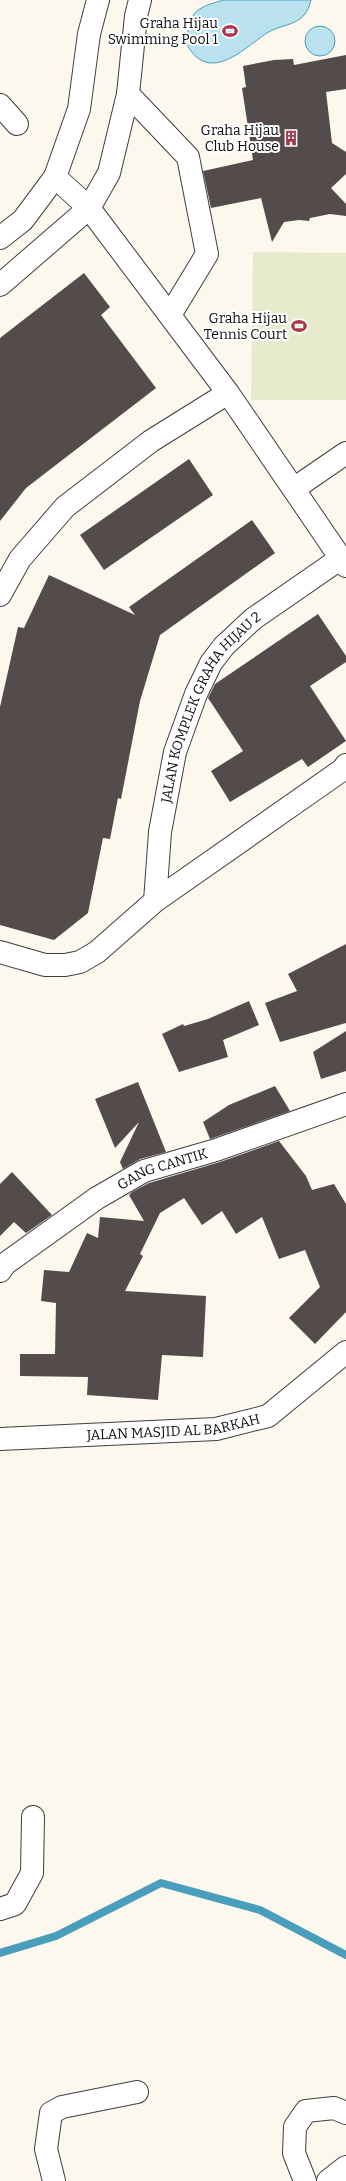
<svg xmlns="http://www.w3.org/2000/svg" width="346" height="2181" font-family="Bitter,serif">
  <rect width="100%" height="100%" fill="#fdf8ee"/>
  <path fill="#e5ebcc" d="M 253,252 L 346,253 L 346,400 L 251,400 Z"/>
  <path fill="#b9e1ee" stroke="#499ebc" d="M 224,0 L 311,0 C 305,27 285,22 267,33 C 244,48 210,85 187,45 C 188,13 194,8 224,0 Z
    M305 41a15 15 0 1 1 30 0a15 15 0 1 1-30 0Z"/>
  <g fill="none" stroke-linecap="round" stroke-linejoin="round">
    <path stroke="#499ebc" stroke-width="8" d="M 0,1953 L 56,1936 L 161,1883 L 260,1910 L 346,1955"/>
  </g>
  <path fill="#534c4a" d="M 346,55 L 346,89 L 326,92 L 332,143 L 346,152 L 346,174 L 331,188 L 346,204 L 346,216 L 330,214 L 310,218 L 309,221 L 299,220 L 284,222 L 272,242 L 261,198 L 211,208 L 203,171 L 253,160 L 242,88 L 246,87 L 243,66 L 274,60 L 293,59 L 294,65 Z
    M 84,273 L 110,307 L 101,315 L 156,388 L 26,488 L 0,521 L 0,338 Z
    M 189,459 L 213,495 L 104,570 L 80,535 Z
    M 252,520 L 275,553 L 160,635 L 140,701 L 121,799 L 118,798 L 110,839 L 103,838 L 88,913 L 54,940 L 0,925 L 0,707 L 18,627 L 24,628 L 49,575 L 135,615 L 129,607 Z
    M 318,614 L 346,656 L 346,662 L 310,686 L 346,741 L 308,767 L 302,759 L 230,802 L 211,771 L 243,751 L 208,698 L 215,684 Z
    M 346,944 L 346,1023 L 280,1042 L 265,1003 L 297,991 L 288,974 Z
    M 249,1001 L 259,1025 L 223,1040 L 228,1057 L 179,1072 L 162,1034 L 183,1024 L 184,1026 L 208,1019 Z
    M 346,1031 L 346,1071 L 321,1079 L 313,1052 Z
    M 138,1082 L 166,1152 L 140,1159 L 123,1169 L 120,1162 L 139,1122 L 115,1148 L 95,1099 Z
    M 275,1086 L 290,1111 L 210,1139 L 203,1122 L 229,1105 Z
    M 279,1141 L 306,1176 L 312,1190 L 334,1184 L 346,1204 L 346,1312 L 315,1344 L 289,1318 L 320,1287 L 305,1250 L 279,1259 L 262,1217 L 236,1234 L 222,1211 L 202,1225 L 184,1198 L 160,1213 L 140,1254 L 143,1256 L 125,1291 L 206,1296 L 203,1357 L 162,1355 L 158,1400 L 87,1395 L 88,1377 L 20,1376 L 20,1354 L 55,1354 L 56,1303 L 41,1301 L 44,1270 L 69,1272 L 87,1233 L 98,1238 L 100,1217 L 144,1221 L 129,1195 L 132,1192 L 149,1183 L 220,1162 Z
    M 12,1172 L 52,1215 L 26,1233 L 14,1222 L 0,1236 L 0,1184 Z"/>
  <g fill="none" stroke-linecap="round" stroke-linejoin="round">
    <defs>
      <g id="minor">
        <path d="M 128,94 L 188,157 L 207,254 L 170,315"/>
        <path d="M 0,105 L 17,124"/>
        <path d="M 55,177 L 89,208 L 228,393 L 346,566"/>
        <path d="M 0,238 L 23,220 L 55,177 L 79,109 L 89,34 L 98,0"/>
        <path d="M 0,285 L 89,208 L 109,173 L 128,94 L 136,16 L 140,0"/>
        <path d="M 295,488 L 346,453"/>
        <path d="M 0,595 L 20,559 L 65,507 L 151,441 L 228,393"/>
        <path id="s1" d="M 155,901 L 160,832 L 175,752 L 196,694 L 211,663 L 224,646 L 253,619 L 341,558"/>
        <path d="M 0,952 L 45,965 L 65,965 L 80,962 L 97,952 L 155,901 L 342,770 L 346,765"/>
        <path id="s2" d="M 0,1271 L 5,1264 L 97,1198 L 144,1171 L 216,1150 L 346,1104"/>
        <path id="s3" d="M 0,1439 L 216,1429 L 268,1416 L 346,1352"/>
        <path d="M 0,1909 L 15,1904 L 32,1873 L 33,1817"/>
        <path d="M 54,2181 L 46,2149 L 51,2113 L 62,2107 L 137,2092"/>
        <path d="M 305,2181 L 294,2153 L 295,2127 L 306,2111 L 334,2108 L 346,2113"/>
        <path d="M 328,2181 L 346,2167"/>
      </g>
    </defs>
    <use href="#minor" stroke="#3f3f3f" stroke-width="24"/>
    <use href="#minor" stroke="#fff" stroke-width="22"/>
  </g>
  <defs>
    <symbol id="stadium-bare" viewBox="-9 -9 18 18"><path d="M0-5a6.5 5 0 1 0 0 10a6.5 5 0 1 0 0-10ZM-3.5-1.8h7v3.6h-7Z" fill="#aa364c" stroke="#fff" stroke-width="2.5" paint-order="stroke"/></symbol>
    <symbol id="building-bare" viewBox="-9 -9 18 18"><path d="M-4-6H4V6H1V3H-1V6H-4ZM-2.5-4.3h1.7v1.8h-1.7ZM.8-4.3h1.7v1.8H.8ZM-2.5-1h1.7V.8h-1.7ZM.8-1h1.7V.8H.8Z" fill="#aa364c" stroke="#fff" stroke-width="2.5" paint-order="stroke"/></symbol>
  </defs>
  <g fill-rule="evenodd">
    <use href="#stadium-bare" x="219" y="20" width="22" height="22"/>
    <use href="#building-bare" x="280" y="127" width="22" height="22"/>
    <use href="#stadium-bare" x="288" y="315" width="22" height="22"/>
  </g>
  <g text-anchor="middle" stroke-width="4" stroke-linejoin="round" paint-order="stroke">
    <g font-size="14" fill="#0c0c0c" stroke="#fff" text-anchor="end">
      <text x="218" y="28">Graha Hijau<tspan x="218" dy="16">Swimming Pool 1</tspan></text>
      <text x="279" y="135">Graha Hijau<tspan x="279" dy="16">Club House</tspan></text>
      <text x="287" y="323">Graha Hijau<tspan x="287" dy="16">Tennis Court</tspan></text>
    </g>
    <g font-size="14" fill="#0c0c0c" stroke="#fff">
      <text dy="5" stroke="none"><textPath href="#s1" startOffset="207">JALAN KOMPLEK GRAHA HIJAU 2</textPath></text>
      <text dy="5" stroke="none"><textPath href="#s2" startOffset="194">GANG CANTIK</textPath></text>
      <text dy="5" stroke="none"><textPath href="#s3" startOffset="174">JALAN MASJID AL BARKAH</textPath></text>
    </g>
  </g>
</svg>
